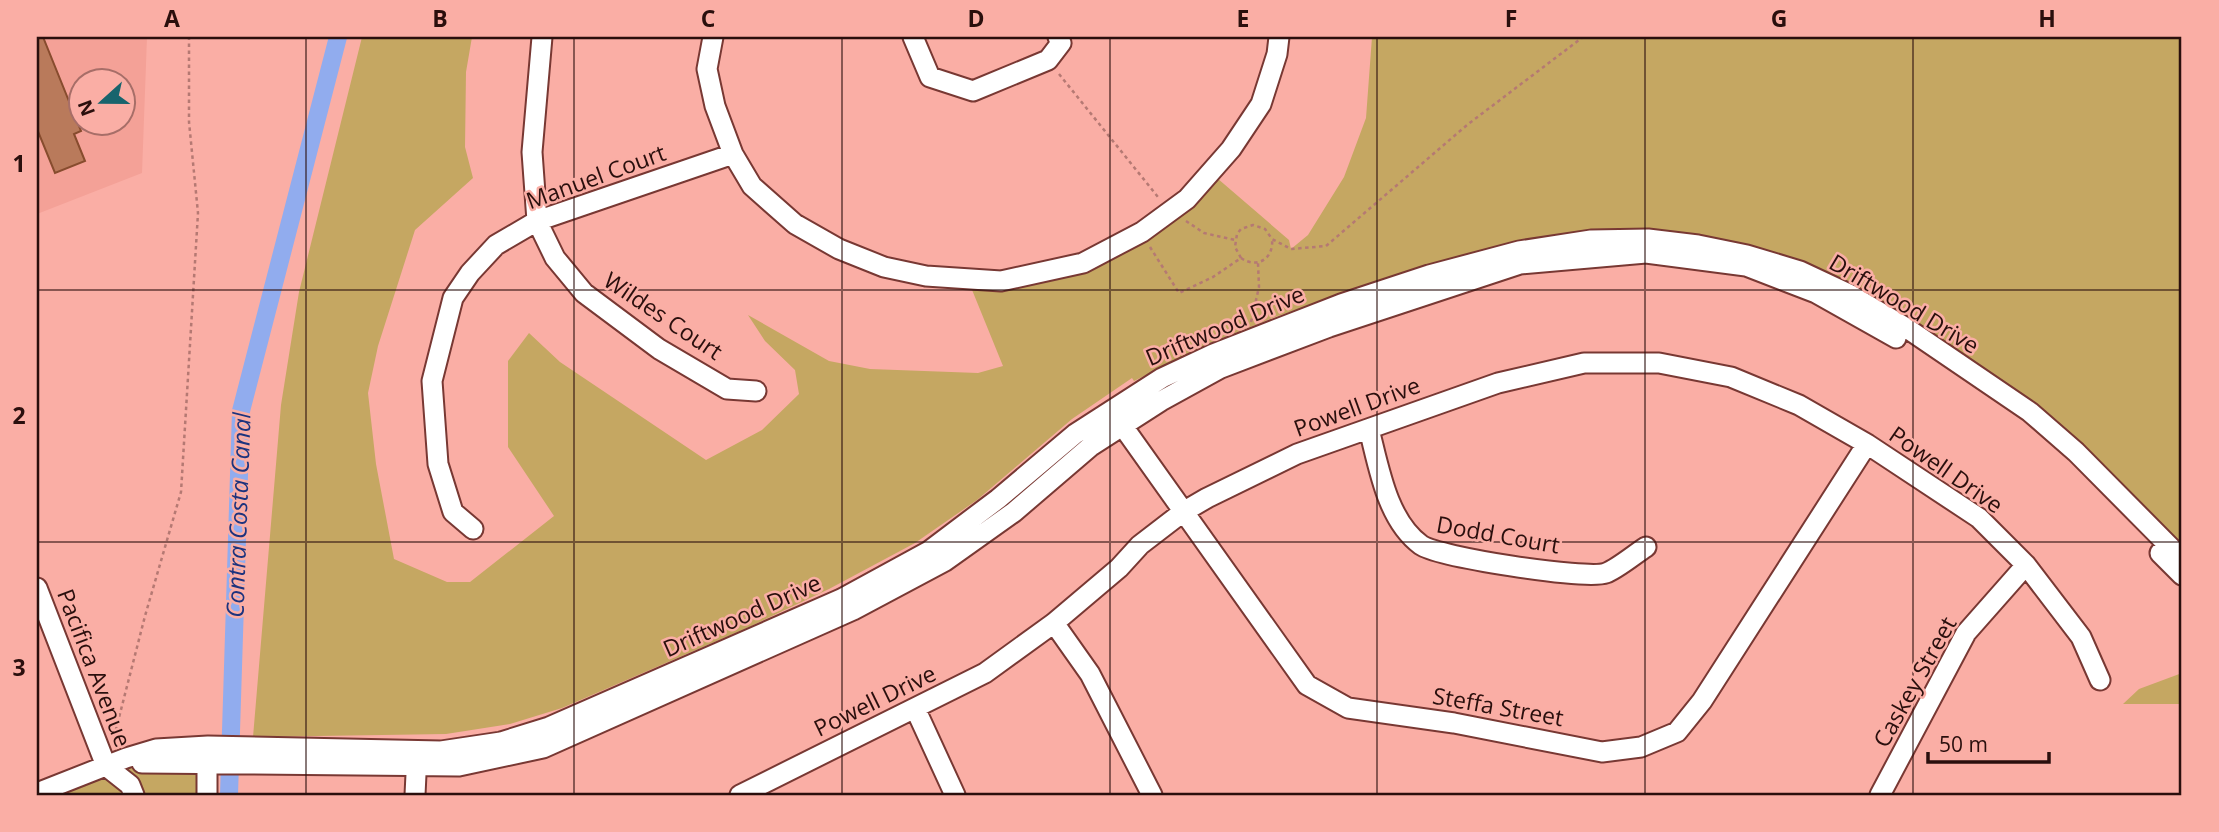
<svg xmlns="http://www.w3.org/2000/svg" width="2219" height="832" font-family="'Open Sans',sans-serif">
  <rect width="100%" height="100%" fill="#faaea5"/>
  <path fill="#f4a197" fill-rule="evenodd" d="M 37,37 L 147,37 L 142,173 L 37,214 ZM 80,80 L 122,80 L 122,122 L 80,122 Z"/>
  <path fill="#c5a762" d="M 362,37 L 472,37 L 466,72 L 465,147 L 473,178 L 415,230 L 378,346 L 368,393 L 376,464 L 394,559 L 447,582 L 470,582 L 554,516 L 508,447 L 508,361 L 529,333 L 560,362 L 706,460 L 762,430 L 799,394 L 795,370 L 765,341 L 748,315 L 829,361 L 870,369 L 978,373 L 1003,366 L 968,280 L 1083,263 L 1210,172 L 1289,240 L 1291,249 L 1308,235 L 1344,177 L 1366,118 L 1372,37 L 2182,37 L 2182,548 L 1911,324 L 1620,231 L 1555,235 L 1504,246 L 1394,277 L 1275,317 L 1210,343 L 1134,381 L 1132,378 L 1072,419 L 977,500 L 915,543 L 829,589 L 749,627 L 562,708 L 510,724 L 446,734 L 253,737 L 281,405 L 299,292 Z
    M 2182,673 L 2182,704 L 2123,704 L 2139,689 Z
    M 207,763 L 207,795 L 37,795 L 106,766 Z"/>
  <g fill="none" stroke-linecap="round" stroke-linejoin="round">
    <path stroke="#91acee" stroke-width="18" d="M 229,795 L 241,411 L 338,37"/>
  </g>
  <path fill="#b97a5b" stroke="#874c2e" stroke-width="2" d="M 37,37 L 43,37 L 81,131 L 74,134 L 85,161 L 55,173 L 37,129 Z"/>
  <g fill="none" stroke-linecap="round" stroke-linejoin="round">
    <defs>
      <path id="minor" d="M 542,37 L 532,152 L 537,221 L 555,258 L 584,293 L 659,349 L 727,389 L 756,391
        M 713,37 L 707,69 L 715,106 L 733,154 L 752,186 L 795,224 L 839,249 L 884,267 L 926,276 L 1001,281 L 1083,263 L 1142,232 L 1187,199 L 1231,149 L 1261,104 L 1277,54 L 1279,37
        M 913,37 L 930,77 L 973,91 L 1048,60 L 1061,43 L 1058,37
        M 1117,418 L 1307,685 L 1348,708 L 1454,723 L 1602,752 L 1641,747 L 1677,732 L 1702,701 L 1867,444
        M 1369,429 C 1379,468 1387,520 1421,545 C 1438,557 1586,580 1606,573 C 1617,569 1635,554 1646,547
        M 473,529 L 453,512 L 438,464 L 432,381 L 453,298 L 470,273 L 496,245 L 537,221 L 733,154
        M 2160,553 L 2182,575
        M 37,588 L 106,766
        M 1054,623 L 1090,674 L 1152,795
        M 915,708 L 955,795
        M 142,763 L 459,766 L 543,748 L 853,610 L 945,561 L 1014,512 L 1091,446 L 1161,401 L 1221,368 L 1329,327 L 1520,264 L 1646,253 L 1746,266 L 1816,293 L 1896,338
        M 207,763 L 207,795
        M 106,766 L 130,785 L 134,795
        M 37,793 L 126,758 L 156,749 L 208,746 L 441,751 L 501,742 L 549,727 L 841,599 L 929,551 L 998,499 L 1075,434 L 1162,378 L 1213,354 L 1341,304 L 1429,275 L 1519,251 L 1591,240 L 1648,239 L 1698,245 L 1747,255 L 1800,271 L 1849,294 L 1908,329 L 2030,412 L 2076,452 L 2182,559
        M 415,795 L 417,753
        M 740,795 L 985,673 L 1054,623 L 1119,568 L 1140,545 L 1183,512 L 1207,498 L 1297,454 L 1498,383 L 1584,363 L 1659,363 L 1731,377 L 1799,405 L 1867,444 L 1979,518 L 2026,565 L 2081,637 L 2100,680
        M 1880,795 L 1966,633 L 2026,565"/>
    </defs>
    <use href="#minor" stroke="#783833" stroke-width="23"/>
    <path stroke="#b57973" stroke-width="2.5" stroke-dasharray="3.5 3.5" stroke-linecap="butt" d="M 1059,74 L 1158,197
      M 1186,221 L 1204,233 L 1235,240
      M 1150,247 L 1179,293 L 1213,277 L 1241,258 L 1235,247 L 1237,234 L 1241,229 L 1253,225 L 1265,229 L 1272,239 L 1291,249 L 1326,246 L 1467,125 L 1583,37
      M 1241,258 C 1257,269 1274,259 1272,239
      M 1251,322 L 1259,287 L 1258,263
      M 114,737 L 145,616 L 181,492 L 198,213 L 189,122 L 189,37"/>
    <use href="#minor" stroke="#fff" stroke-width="19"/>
  </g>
  <path fill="none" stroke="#2a0f0d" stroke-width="2" stroke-opacity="0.55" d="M 306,37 L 306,795M 574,37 L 574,795M 842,37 L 842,795M 1110,37 L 1110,795M 1377,37 L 1377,795M 1645,37 L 1645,795M 1913,37 L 1913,795M 37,290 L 2182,290M 37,542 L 2182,542"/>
  <g text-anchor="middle" stroke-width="5" stroke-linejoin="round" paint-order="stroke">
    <g font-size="23" fill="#2a0f0d" stroke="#faaea5">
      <text transform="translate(596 177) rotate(-20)" y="8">Manuel Court</text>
      <text transform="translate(1904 304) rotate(31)" y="8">Driftwood Drive</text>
      <text transform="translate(663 316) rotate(34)" y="8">Wildes Court</text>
      <text transform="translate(1225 326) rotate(-23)" y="8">Driftwood Drive</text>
      <text transform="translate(1357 407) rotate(-20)" y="8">Powell Drive</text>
      <text transform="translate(1946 470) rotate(35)" y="8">Powell Drive</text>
      <text transform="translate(1498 535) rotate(10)" y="8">Dodd Court</text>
      <text transform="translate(742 616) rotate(-24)" y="8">Driftwood Drive</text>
      <text transform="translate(94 668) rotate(69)" y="8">Pacifica Avenue</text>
      <text transform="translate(1915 682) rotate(-61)" y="8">Caskey Street</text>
      <text transform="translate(875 701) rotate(-26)" y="8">Powell Drive</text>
      <text transform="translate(1498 707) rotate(10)" y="8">Steffa Street</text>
    </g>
    <g font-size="24" font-style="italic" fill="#1c337e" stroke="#faaea5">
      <text transform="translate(239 515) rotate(-88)" y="8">Contra Costa Canal</text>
    </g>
  </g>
  <rect width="2219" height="832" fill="none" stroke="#faaea5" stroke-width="77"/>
  <g transform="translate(102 102) rotate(249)"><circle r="33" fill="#faaea5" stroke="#a76e68" stroke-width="2"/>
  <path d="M0-5L12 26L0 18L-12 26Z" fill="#18646d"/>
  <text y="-10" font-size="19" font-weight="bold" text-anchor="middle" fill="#2a0f0d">N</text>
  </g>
  <path d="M1928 752v10h121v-10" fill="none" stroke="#2a0f0d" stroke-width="3.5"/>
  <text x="1939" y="752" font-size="21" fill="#2a0f0d" stroke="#faaea5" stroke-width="5" paint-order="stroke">50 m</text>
  <rect x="38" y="38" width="2142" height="756" fill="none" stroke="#2a0f0d" stroke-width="2.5"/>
  <g font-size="23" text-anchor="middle" font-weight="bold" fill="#2a0f0d">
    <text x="172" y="27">A</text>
    <text x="440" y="27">B</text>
    <text x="708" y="27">C</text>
    <text x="976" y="27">D</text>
    <text x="1243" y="27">E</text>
    <text x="1511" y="27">F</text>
    <text x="1779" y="27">G</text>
    <text x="2047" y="27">H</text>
    <text x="19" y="172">1</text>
    <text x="19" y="424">2</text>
    <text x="19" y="676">3</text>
  </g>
</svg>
